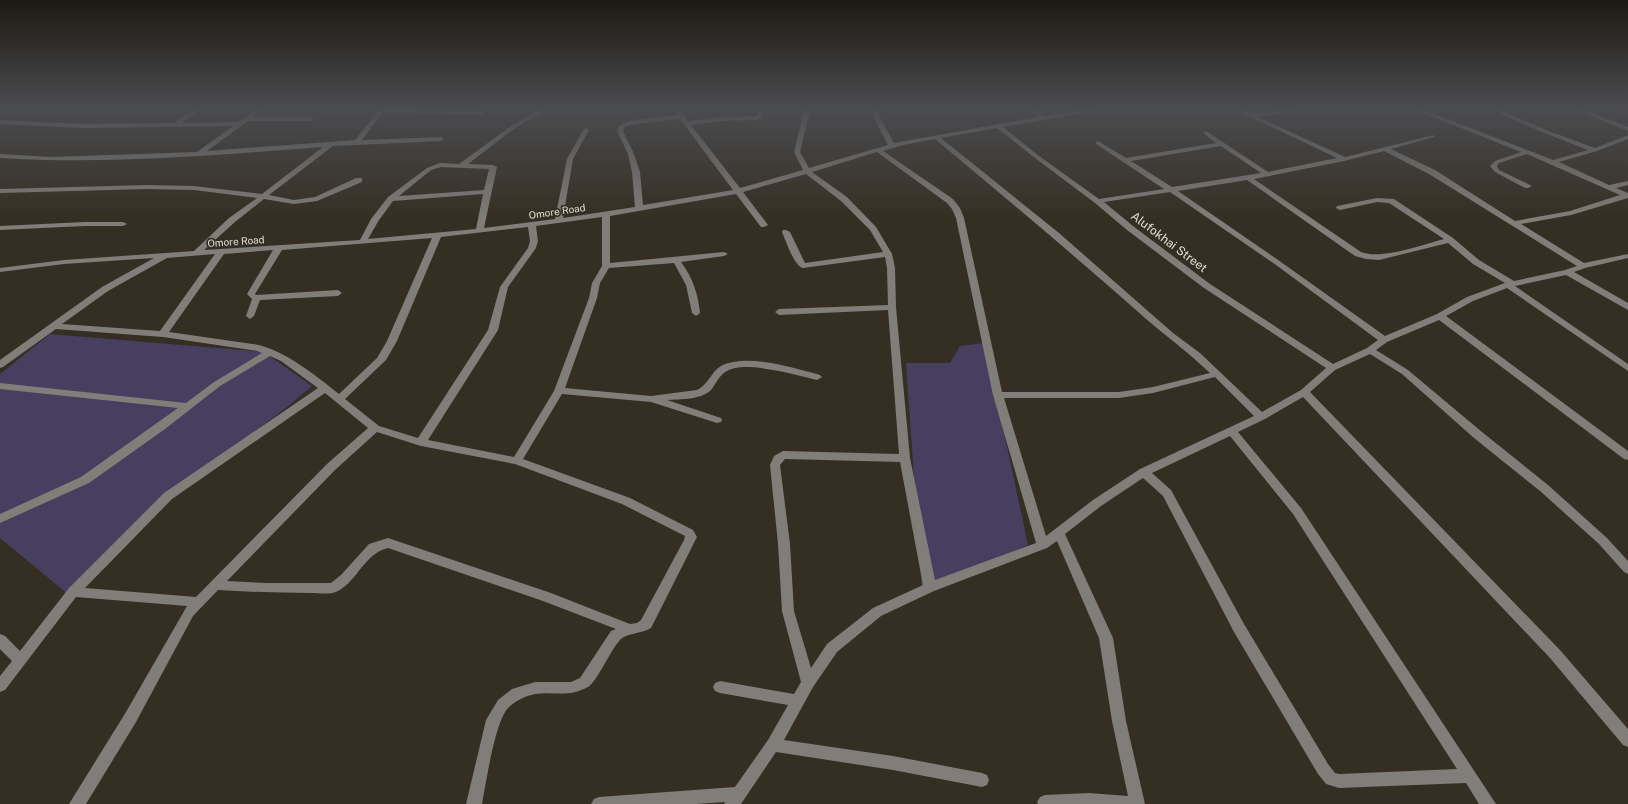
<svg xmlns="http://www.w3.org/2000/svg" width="1628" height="804" font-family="'Public Sans',sans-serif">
  <rect width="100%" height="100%" fill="#352e23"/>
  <path fill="#473f5f" d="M 50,334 L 264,352 L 312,386 L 287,407 L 170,496 L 69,595 L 0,538 L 0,374 Z
    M 985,343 L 1028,545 L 922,592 L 906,363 L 950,363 L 960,346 Z"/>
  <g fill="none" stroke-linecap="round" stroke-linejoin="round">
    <path fill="#817d78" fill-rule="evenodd" d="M 196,107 L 203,107 L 182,123 L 238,122 L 259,107 L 266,107 L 253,117 L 311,117 L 314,119 L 311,121 L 248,121 L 207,151 L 355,140 L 381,107 L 481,111 L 484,113 L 481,115 L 383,112 L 362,140 L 441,137 L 444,139 L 441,141 L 333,146 L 269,195 L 294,200 L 315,197 L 356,178 L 362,178 L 362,182 L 317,201 L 294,204 L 264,199 L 235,222 L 204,250 L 360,240 L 371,219 L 388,197 L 427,168 L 440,163 L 459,164 L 511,126 L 545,107 L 552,107 L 515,128 L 468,164 L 493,165 L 497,167 L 484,228 L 555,219 L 567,159 L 583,130 L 586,128 L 589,130 L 573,159 L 563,218 L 635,207 L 632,172 L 628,154 L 617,131 L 619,126 L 629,121 L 678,115 L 676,107 L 682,107 L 685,117 L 688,121 L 722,117 L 756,116 L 759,109 L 763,109 L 762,117 L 757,120 L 722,121 L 691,125 L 740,188 L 803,170 L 794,152 L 805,107 L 811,107 L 800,152 L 809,168 L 888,145 L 873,116 L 872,107 L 878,107 L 879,116 L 894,143 L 1037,117 L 1029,107 L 1035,107 L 1043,116 L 1097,107 L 1110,107 L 1107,109 L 1003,127 L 1039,156 L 1099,199 L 1164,189 L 1096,144 L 1096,142 L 1098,141 L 1126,158 L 1216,143 L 1204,134 L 1203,133 L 1206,131 L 1268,172 L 1337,158 L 1229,107 L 1237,107 L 1252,114 L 1297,107 L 1311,107 L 1308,109 L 1258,117 L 1345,157 L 1434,135 L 1434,137 L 1391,149 L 1435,170 L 1515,221 L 1570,211 L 1620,195 L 1527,154 L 1499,163 L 1497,166 L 1499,170 L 1532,186 L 1528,188 L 1525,188 L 1495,172 L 1490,166 L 1495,161 L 1521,152 L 1408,107 L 1416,107 L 1553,160 L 1588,150 L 1542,132 L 1485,107 L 1493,107 L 1546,130 L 1595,148 L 1628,135 L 1628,139 L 1597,151 L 1559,162 L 1609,185 L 1628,181 L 1628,185 L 1616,188 L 1628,193 L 1628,198 L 1571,215 L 1521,224 L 1584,263 L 1628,254 L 1628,258 L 1585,268 L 1574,272 L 1628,303 L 1628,310 L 1566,275 L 1515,286 L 1628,364 L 1628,371 L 1507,288 L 1473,301 L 1446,316 L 1628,451 L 1628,460 L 1624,459 L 1439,320 L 1387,342 L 1376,350 L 1408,370 L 1482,432 L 1548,485 L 1607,538 L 1628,561 L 1628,574 L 1624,572 L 1599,544 L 1540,491 L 1474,438 L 1402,374 L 1370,354 L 1335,370 L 1310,392 L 1560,650 L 1628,729 L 1628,747 L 1623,745 L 1550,658 L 1303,397 L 1265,419 L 1238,432 L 1301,508 L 1496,804 L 1479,804 L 1466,783 L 1339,788 L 1326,784 L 1318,774 L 1234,632 L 1163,496 L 1143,478 L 1101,506 L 1065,534 L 1113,638 L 1126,721 L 1145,804 L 1038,804 L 1037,802 L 1040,797 L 1045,795 L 1089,793 L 1128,796 L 1112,721 L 1099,638 L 1057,541 L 1047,548 L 934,591 L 881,616 L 837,652 L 813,687 L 784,740 L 893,756 L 982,773 L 987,775 L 989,780 L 987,785 L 982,787 L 893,770 L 776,752 L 741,804 L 724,804 L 725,802 L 696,804 L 591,804 L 594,799 L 599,797 L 735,787 L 768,740 L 788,705 L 720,693 L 715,691 L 713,687 L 715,683 L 720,681 L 794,694 L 801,682 L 782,611 L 778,544 L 770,465 L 774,456 L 783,451 L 899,454 L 888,310 L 779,315 L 775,312 L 779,309 L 888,305 L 887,268 L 885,257 L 803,268 C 794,266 786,241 782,232 L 783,230 L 786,230 L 790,232 L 805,263 L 883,252 L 870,230 L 841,201 L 806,174 L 743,192 L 768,225 L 764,227 L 761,227 L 736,194 L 610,216 L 610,263 L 724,252 L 728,254 L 724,256 L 681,262 C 693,278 698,294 700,313 L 696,316 L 692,313 L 686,285 L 674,263 L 609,268 L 600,283 L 597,298 L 565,388 L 651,396 L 697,390 C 708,385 711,372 721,366 C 747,353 794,368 820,375 L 822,377 L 817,380 C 796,375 745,360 727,371 C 719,375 716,384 711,390 C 701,400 680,399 667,400 L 721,418 L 722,420 L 721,422 L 717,423 L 651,402 L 562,394 L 523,459 L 630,498 L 693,530 L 697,537 L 651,628 C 641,634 626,633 620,640 C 611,649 597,682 588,687 C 568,698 555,691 535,694 C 525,696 515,701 508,708 C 495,722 486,783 482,804 L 466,804 L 486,720 L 498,700 L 512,689 L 535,682 L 571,682 L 580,678 L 611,631 L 616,629 L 543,601 L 388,548 C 365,553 358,580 338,591 C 331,595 319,593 311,593 C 280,593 249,592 218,590 L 193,616 L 136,722 L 86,804 L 69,804 L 126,712 L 187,606 L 76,597 L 5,690 L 0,692 L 0,676 L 12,661 L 0,649 L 0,634 L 5,636 L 20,651 L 69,588 L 164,493 L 318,388 L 281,361 L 270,356 L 220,386 L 165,429 L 89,483 L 0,523 L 0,514 L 81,477 L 178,408 L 0,389 L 0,383 L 186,403 L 214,382 L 262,353 L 257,351 L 163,337 L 56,329 L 3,367 L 0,368 L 0,360 L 102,287 L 154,258 L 64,264 L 0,272 L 0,268 L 64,260 L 194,251 L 229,218 L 257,198 L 194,190 L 147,189 L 0,193 L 0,189 L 147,185 L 194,186 L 262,194 L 323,147 C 216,155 108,165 0,158 L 0,154 L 50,157 L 197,152 L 233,126 L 82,128 L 0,124 L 0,120 L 82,124 L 174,123 ZM 680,119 L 733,190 L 643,205 L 640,172 L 634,154 L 623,131 L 625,127 L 630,125 ZM 997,128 L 1035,158 L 1095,203 L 1127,230 L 1204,288 L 1326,368 L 1301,390 L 1262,412 L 1200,353 L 1173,333 L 1059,233 L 941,138 ZM 935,139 C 1006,198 1076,257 1145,318 C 1166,336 1189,353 1210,373 L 1153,387 L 1119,392 L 1002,392 L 964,218 L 960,208 L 953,199 L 883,151 L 903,145 ZM 1221,146 L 1261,173 L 1172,187 L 1131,161 ZM 1384,151 L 1429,174 L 1577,266 L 1565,270 L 1514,281 L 1479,260 L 1453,238 L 1394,199 L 1377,198 L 1337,206 L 1336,208 L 1340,210 L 1377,202 L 1389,203 L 1444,239 C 1421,245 1382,260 1361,252 L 1254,179 L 1344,161 ZM 877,152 L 947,203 L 952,209 L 956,218 L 993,395 L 1036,543 L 935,580 L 910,458 L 896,307 L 895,268 L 892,254 L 876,227 L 847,197 L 812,172 ZM 441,167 L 489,169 L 484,190 L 399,196 L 431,170 ZM 1247,180 L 1355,256 L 1366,259 L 1379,260 L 1448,243 L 1473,264 L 1505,283 L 1467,297 L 1437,314 L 1385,336 L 1281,262 L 1178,191 ZM 1170,192 L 1276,265 L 1378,340 L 1367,348 L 1333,364 L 1210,284 L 1133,226 L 1104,202 ZM 483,194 L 476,229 L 368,239 L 379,220 L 393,201 ZM 602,217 L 602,266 L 592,283 L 589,298 L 554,391 L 514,457 L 428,440 L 498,330 L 508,287 L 536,248 L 538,241 L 536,226 ZM 528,227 L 530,241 L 528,248 L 500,287 L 488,330 L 418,438 L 379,426 L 345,399 L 386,360 L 397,341 L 441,237 ZM 432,238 L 387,341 L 377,358 L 339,394 C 315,375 288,353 259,345 L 169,332 L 224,254 L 273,250 L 247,294 L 252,299 L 246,316 L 250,319 L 254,316 L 260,300 L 338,296 L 342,293 L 338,290 L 256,295 L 255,294 L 282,250 ZM 215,254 L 160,331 L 62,324 L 108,291 L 167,258 ZM 1215,377 L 1254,416 L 1140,469 L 1093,500 L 1046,536 L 1004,398 L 1119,398 L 1153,393 ZM 325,393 L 368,428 L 327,464 L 196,597 L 85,588 L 172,499 ZM 377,432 L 421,446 L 515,464 L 622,504 L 685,536 L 684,540 L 641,620 L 637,623 L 630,624 L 551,593 L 388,538 L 369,544 L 341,575 L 331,583 L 266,583 L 227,581 L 335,470 ZM 1230,436 L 1293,514 L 1457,769 L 1339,774 L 1335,773 L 1328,764 L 1244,624 L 1171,490 L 1152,473 ZM 785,459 L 900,462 L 923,585 L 873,608 L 827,644 L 811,668 L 794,611 L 790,544 L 780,465 Z
      M 913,107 L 920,107 L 916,109 Z
      M 1569,107 L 1577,107 L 1628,127 L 1628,131 Z
      M 85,222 L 123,222 L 127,224 L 123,226 L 85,226 L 0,230 L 0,226 Z"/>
  </g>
  <linearGradient id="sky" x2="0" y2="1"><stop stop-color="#1d1913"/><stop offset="0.49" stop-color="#4b4c50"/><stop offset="1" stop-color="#4b4c50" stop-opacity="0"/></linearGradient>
  <rect width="1628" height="219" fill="url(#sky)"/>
  <g text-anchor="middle" stroke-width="3.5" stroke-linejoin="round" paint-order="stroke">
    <g font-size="10" fill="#e2ddd6" stroke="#352e23">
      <text transform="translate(557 211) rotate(-8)" y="4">Omore Road</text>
      <text transform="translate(236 241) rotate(-4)" y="4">Omore Road</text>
    </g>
    <g font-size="12" fill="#e2ddd6" stroke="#352e23">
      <text transform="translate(1169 242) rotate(37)" y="4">Alufokhai Street</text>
    </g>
  </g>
</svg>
